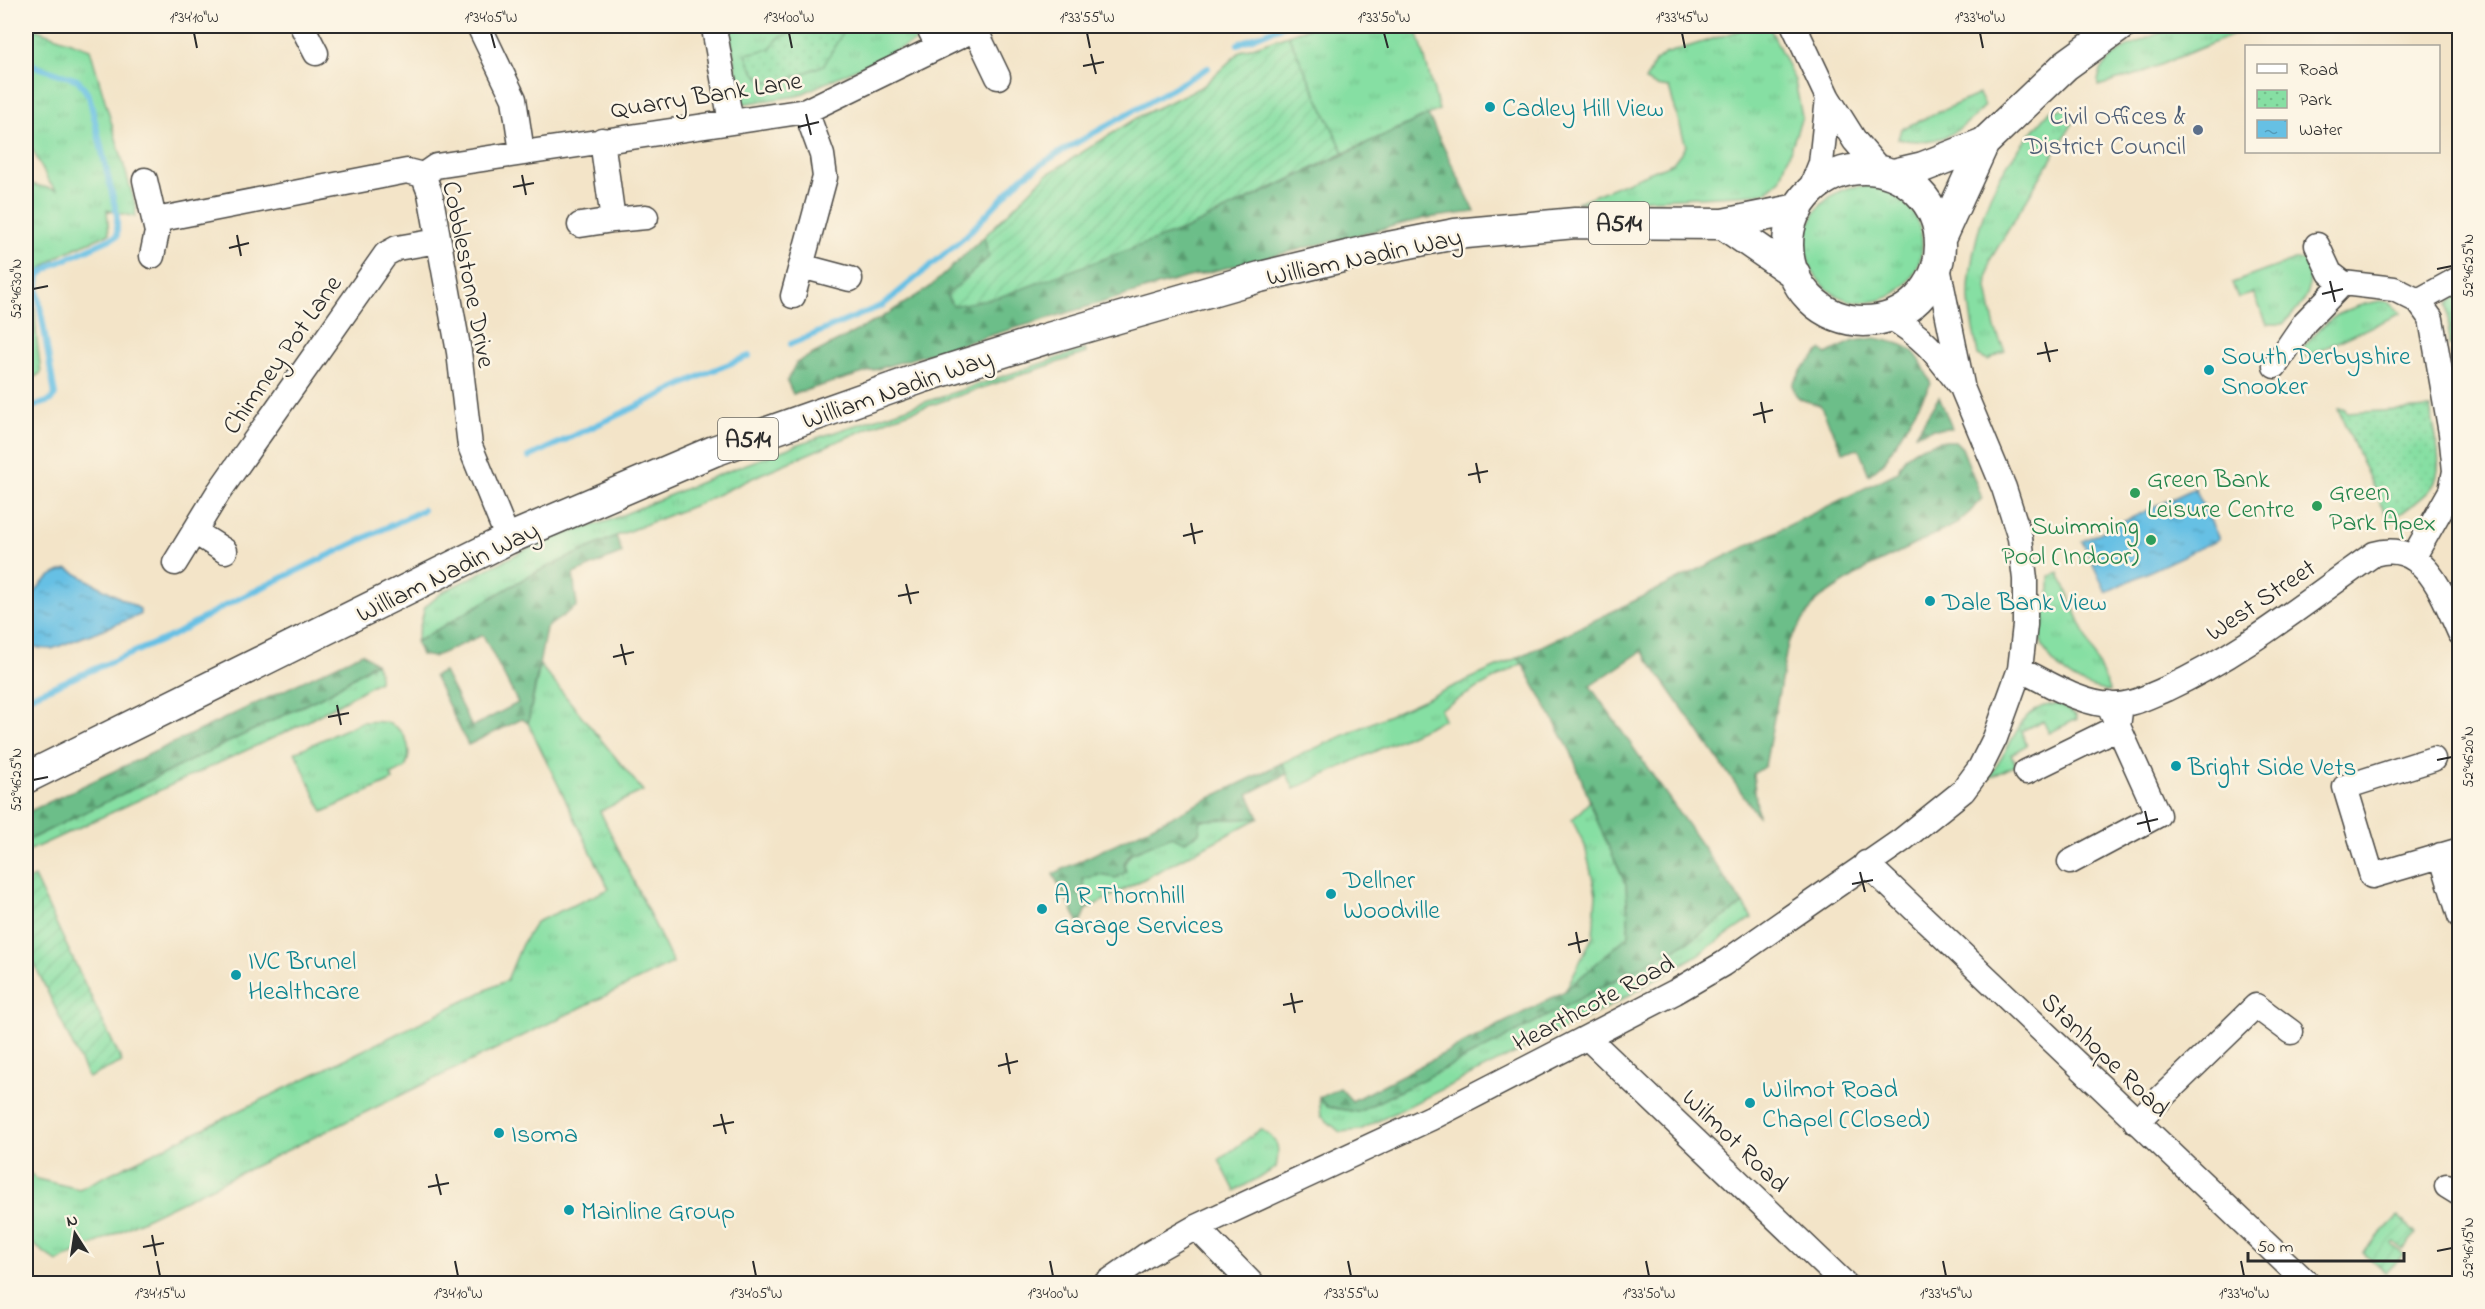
<svg xmlns="http://www.w3.org/2000/svg" width="2485" height="1309" font-family="'Indie Flower',sans-serif">
  <defs>
    <pattern id="grass-tufts" width="24" height="20" patternUnits="userSpaceOnUse" patternTransform="scale(1.5)"><rect width="24" height="20" fill="#86dfa3"/><path d="M3 7l-1-3M5 7V3M7 7l1-3M15 17l-1-3M17 17v-4M19 17l1-3" fill="none" stroke="#74c08c"/></pattern>
    <pattern id="forest-firs" width="22" height="20" patternUnits="userSpaceOnUse" patternTransform="scale(1.5)"><rect width="22" height="20" fill="#6cbe89"/><path d="M5 1l3.5 6h-7zM16 11l3.5 6h-7z" fill="#599b70"/></pattern>
    <pattern id="park-dots" width="8" height="8" patternUnits="userSpaceOnUse" patternTransform="scale(1.5)"><rect width="8" height="8" fill="#86dfa3"/><path d="M2 2h.1M6 6h.1" fill="none" stroke="#74c08c" stroke-width="1.8" stroke-linecap="round"/></pattern>
    <pattern id="garden-furrows" width="10" height="10" patternUnits="userSpaceOnUse" patternTransform="scale(1.5)"><rect width="10" height="10" fill="#86dfa3"/><path d="M-1 1l2-2M0 10L10 0M9 11l2-2" fill="none" stroke="#74c08c"/></pattern>
    <pattern id="water-ripples" width="26" height="14" patternUnits="userSpaceOnUse" patternTransform="scale(1.5)"><rect width="26" height="14" fill="#66c0e4"/><path d="M2 4q2-2 4 0t4 0M15 11q2-2 4 0t4 0" fill="none" stroke="#549cb9"/></pattern>
  </defs>
  <rect width="100%" height="100%" fill="#fcf5e5"/>
  <filter id="ink" filterUnits="userSpaceOnUse"><feTurbulence type="fractalNoise" baseFrequency=".0167" numOctaves="2"/><feDisplacementMap in="SourceGraphic" scale="12" xChannelSelector="R" yChannelSelector="G"/><feConvolveMatrix kernelMatrix="1 2 1 2 8 2 1 2 1" color-interpolation-filters="sRGB"/></filter>
  <filter id="wash" filterUnits="userSpaceOnUse"><feTurbulence type="fractalNoise" baseFrequency=".008" numOctaves="4" result="noise"/><feDisplacementMap in="SourceGraphic" scale="24" xChannelSelector="R" yChannelSelector="G"/><feGaussianBlur stdDeviation="1.35" result="paint"/><feColorMatrix in="noise" values="0 0 0 0 0 0 0 0 0 0 0 0 0 0 0 0 0 1.4 0 .05"/><feComposite in="paint" operator="in"/></filter>
  <g filter="url(#wash)">
    <rect width="100%" height="100%" fill="#f3e4c8"/>
    <path fill="url(#grass-tufts)" stroke="#588567" stroke-width="1.5" d="M 26,26 L 90,49 L 136,207 L 135,217 L 107,210 L 109,234 C 86,244 56,253 39,272 C 28,285 39,354 41,373 L 26,382 L 26,183 L 57,190 L 49,182 L 26,137 Z
      M 731,26 L 915,26 L 921,39 L 797,96 L 742,104 L 729,30 Z
      M 1314,26 L 1416,26 L 1439,110 L 1344,153 L 1288,35 Z
      M 1754,26 L 1769,26 L 1795,81 L 1802,117 L 1780,180 L 1766,192 L 1758,194 L 1576,203 L 1673,163 L 1686,146 L 1669,88 L 1656,86 L 1645,81 L 1655,62 L 1665,54 Z
      M 2178,26 L 2254,26 L 2138,74 L 2098,86 C 2096,51 2152,37 2178,26 Z
      M 1979,94 L 1985,106 C 1957,135 1940,146 1898,139 L 1901,129 Z
      M 2067,109 L 2073,123 L 1990,260 L 1987,288 L 1995,329 L 2005,351 L 1988,360 L 1978,355 C 1975,337 1970,318 1969,300 C 1968,267 1980,213 1996,184 C 2011,156 2031,133 2051,110 Z
      M1806 244a58 58 0 1 1 116 0a58 58 0 1 1-116 0Z
      M 2297,259 L 2305,261 C 2317,293 2304,301 2283,324 L 2267,324 L 2253,292 L 2238,298 L 2232,283 Z
      M 2380,301 L 2389,302 L 2401,313 L 2303,358 L 2304,346 C 2327,318 2344,307 2380,301 Z
      M 1085,349 L 1086,353 L 892,418 L 761,474 L 698,504 L 616,536 L 532,574 L 416,642 L 425,607 L 443,592 L 544,540 L 608,521 L 723,473 L 802,443 Z
      M 2059,573 L 2110,692 C 2068,685 2026,652 2043,605 L 2050,603 L 2050,576 Z
      M 1519,657 L 1523,663 L 1440,709 L 1444,719 L 1294,789 L 1282,763 Z
      M 375,663 L 379,672 L 379,681 L 301,725 L 26,852 L 26,841 L 329,693 Z
      M 540,665 L 643,791 L 600,811 L 673,963 L 57,1262 L 26,1239 L 26,1170 L 37,1179 L 79,1189 L 507,980 L 522,944 L 536,922 L 609,889 L 528,723 Z
      M 2058,704 L 2076,715 L 2077,719 L 2049,733 L 2043,721 L 2021,731 L 2027,745 L 2011,754 L 2016,765 L 1987,779 C 1993,771 1999,763 2003,755 C 2019,730 2023,705 2058,704 Z
      M 361,722 C 370,722 383,720 390,724 C 408,732 413,752 405,768 L 391,775 L 393,780 L 323,812 L 295,752 Z
      M 1590,801 L 1626,884 L 1629,935 L 1565,991 L 1593,936 L 1596,894 L 1585,846 L 1572,820 Z
      M 1259,818 L 1087,909 L 1083,879 L 1100,875 L 1116,878 L 1131,853 L 1172,836 L 1201,820 Z
      M 1743,904 L 1752,918 L 1694,957 L 1614,1004 L 1360,1130 L 1340,1132 L 1321,1116 L 1319,1098 L 1328,1107 L 1358,1112 L 1689,941 Z
      M 1261,1129 C 1279,1141 1280,1147 1276,1168 L 1235,1191 L 1219,1160 Z"/>
    <path fill="url(#forest-firs)" stroke="#4c745a" stroke-width="1.5" d="M 1428,115 L 1475,212 L 1426,218 L 1181,279 L 793,394 L 787,381 L 796,363 L 881,318 L 929,288 L 984,237 L 989,257 L 948,295 L 999,297 L 1188,228 Z
      M 1875,338 C 1913,346 1916,348 1931,384 L 1885,461 L 1869,475 L 1859,449 L 1843,452 L 1820,405 C 1807,401 1793,401 1793,384 L 1803,368 L 1822,350 L 1826,354 L 1854,341 Z
      M 1939,397 L 1952,428 L 1932,429 L 1916,434 Z
      M 1941,441 L 1955,441 L 1962,448 L 1982,498 L 1970,512 L 1956,524 L 1869,567 L 1816,601 L 1788,643 L 1765,766 L 1753,774 L 1758,816 L 1642,651 L 1590,686 L 1743,904 L 1689,941 L 1496,1043 L 1358,1112 L 1328,1107 L 1319,1098 L 1340,1088 L 1352,1101 L 1565,991 L 1629,935 L 1626,884 L 1600,828 L 1571,752 L 1519,657 L 1898,472 C 1902,452 1923,445 1941,441 Z
      M 616,536 L 622,553 L 573,574 L 577,606 L 546,628 L 528,723 L 522,719 L 468,745 L 434,676 L 444,672 L 472,727 L 518,703 L 483,635 L 433,657 L 421,655 L 416,642 L 532,574 Z
      M 362,653 L 375,663 L 329,693 L 26,841 L 26,813 Z
      M 1282,763 L 1287,774 L 1248,794 L 1259,818 L 1201,820 L 1199,833 L 1184,842 L 1172,836 L 1131,853 L 1124,863 L 1126,872 L 1116,878 L 1100,875 L 1083,879 L 1087,909 L 1080,925 L 1053,874 Z"/>
    <path fill="url(#park-dots)" stroke="#588567" stroke-width="1.5" d="M 812,26 L 840,26 L 841,35 L 824,65 C 791,77 760,102 746,54 L 769,49 L 780,37 Z
      M 2459,292 L 2459,344 L 2449,345 L 2448,304 Z
      M 2430,408 C 2434,431 2447,470 2430,490 C 2419,502 2402,512 2389,522 L 2338,409 L 2345,409 L 2347,413 Z"/>
    <path fill="url(#garden-furrows)" stroke="#588567" stroke-width="1.5" d="M 1288,35 L 1344,153 L 1188,228 L 999,297 L 953,306 L 947,295 L 989,257 L 984,237 L 1046,175 L 1140,116 L 1203,86 L 1241,51 Z
      M 34,877 L 122,1062 L 88,1078 L 26,946 L 26,881 Z
      M 2398,1216 L 2416,1234 L 2402,1250 L 2395,1242 L 2392,1244 L 2403,1255 L 2386,1273 L 2363,1252 Z"/>
    <path fill="url(#water-ripples)" stroke="#487688" stroke-width="1.5" d="M 2195,488 L 2219,539 L 2106,592 L 2082,541 Z
      M 68,569 L 140,609 L 140,615 L 52,649 C 44,649 36,649 29,644 C 24,639 26,632 26,625 C 26,599 41,575 68,569 Z"/>
    <g fill="none" stroke-linecap="round" stroke-linejoin="round">
      <path stroke="#66c0e4" stroke-width="6" d="M 1238,44 L 1282,26
        M 26,61 L 37,67 L 78,80 L 89,96 L 117,215 L 117,236 L 53,265 L 39,275 L 37,288 L 55,395 L 50,401 L 26,409
        M 791,344 L 883,305 L 965,237 L 1021,178 L 1057,154 L 1208,68
        M 529,457 L 709,372 L 749,356
        M 26,698 L 172,636 L 226,605 L 423,510"/>
    </g>
  </g>
  <g filter="url(#ink)">
    <g fill="none" stroke-linecap="round" stroke-linejoin="round">
      <defs>
        <path id="minor" d="M 302,26 L 316,53
          M 479,26 L 514,99 L 522,152
          M 717,26 L 715,34 L 731,122
          M 928,26 L 938,46
          M 1794,26 L 1828,98 L 1855,141 L 1879,169
          M 975,29 L 998,77
          M 423,175 L 436,166 L 806,111 L 981,26
          M 423,175 L 430,193 L 459,352 L 470,446 L 508,539
          M 145,180 L 157,232 L 152,256
          M 1809,193 L 1821,163 L 1828,98
          M 156,220 L 407,171 L 423,175
          M 613,220 L 646,217
          M 580,225 L 613,220 L 602,140
          M 2317,245 L 2330,273 L 2343,283 L 2394,289 L 2418,301 L 2431,319 L 2451,433 L 2455,471 L 2451,491
          M 801,266 L 850,279
          M 793,296 L 825,177 L 822,155 L 806,111
          M 2418,301 L 2460,278
          M 1888,316 C 1923,336 1935,352 1958,383
          M 2275,366 L 2305,322 L 2343,283
          M 195,532 L 225,551
          M 2413,558 L 2451,491 L 2460,485
          M 175,563 L 218,493 L 386,254 L 397,248 L 438,241
          M 2020,669 C 2048,683 2082,705 2114,705 C 2133,705 2149,696 2166,689 C 2244,653 2305,602 2374,554 C 2425,539 2443,596 2460,633
          M 2433,759 L 2345,787 L 2372,876 L 2460,850
          M 2026,772 L 2118,727 L 2120,712
          M 2441,855 L 2460,916
          M 2070,862 L 2158,815 L 2108,704
          M 1866,863 L 2308,1284
          M 1588,1038 L 1845,1284
          M 2136,1122 L 2256,1006 L 2291,1032
          M 2447,1186 L 2460,1194
          M 1196,1227 L 1252,1284
          M 1105,1284 L 1145,1256 L 1196,1227 L 1431,1118 L 1675,992 L 1723,964 L 1902,840 L 1963,791 L 1980,768 L 1995,738 L 2020,669 L 2025,625 L 2025,579 L 2020,538 L 2004,488 L 1963,390 L 1938,267"/>
        <path id="major" d="M1788 245a76 76 0 1 1 152 0a76 76 0 1 1-152 0Z
          M 1893,174 L 1923,167 L 1984,143 L 2066,65 L 2120,26
          M 1723,224 L 1795,274
          M 1940,239 L 1984,143
          M 26,778 L 508,539 L 714,451 L 921,378 L 1045,339 L 1260,277 L 1363,252 L 1455,234 L 1575,223 L 1723,224 L 1798,209"/>
      </defs>
      <use href="#minor" stroke="#494743" stroke-width="27"/>
      <use href="#major" stroke="#494743" stroke-width="33"/>
      <use href="#minor" stroke="#fff" stroke-width="24"/>
      <use href="#major" stroke="#fff" stroke-width="30"/>
    </g>
  </g>
  <path fill="none" stroke="#2b2b2b" stroke-width="2" d="M 194,33 L 197,48M 491,33 L 495,48M 789,33 L 792,48M 1087,33 L 1090,48M 1384,33 L 1388,48M 1682,33 L 1685,48M 1980,33 L 1983,48M 1091,54 L 1096,74M 1083,66 L 1104,62M 806,114 L 811,135M 798,127 L 819,122M 522,175 L 526,195M 513,187 L 534,183M 237,235 L 241,256M 229,248 L 249,243M 2437,269 L 2452,266M 2330,281 L 2335,302M 33,289 L 48,286M 2322,294 L 2343,289M 2045,342 L 2050,362M 2037,354 L 2058,350M 1761,402 L 1765,423M 1753,415 L 1773,410M 1476,463 L 1480,483M 1468,475 L 1488,471M 1191,523 L 1195,544M 1183,536 L 1203,531M 906,584 L 911,604M 898,596 L 919,592M 621,644 L 626,665M 613,657 L 634,652M 337,705 L 341,725M 328,717 L 349,713M 2437,760 L 2452,757M 33,780 L 48,777M 2145,811 L 2150,832M 2137,824 L 2158,819M 1860,872 L 1865,892M 1852,884 L 1873,880M 1576,932 L 1580,953M 1568,945 L 1588,940M 1291,993 L 1295,1013M 1283,1005 L 1303,1001M 1006,1053 L 1010,1074M 998,1066 L 1018,1061M 721,1114 L 726,1134M 713,1126 L 734,1122M 436,1174 L 441,1195M 428,1187 L 449,1183M 152,1235 L 156,1256M 143,1247 L 164,1243M 2437,1251 L 2452,1248M 157,1261 L 160,1276M 455,1261 L 458,1276M 753,1261 L 756,1276M 1050,1261 L 1053,1276M 1348,1261 L 1351,1276M 1646,1261 L 1649,1276M 1943,1261 L 1946,1276M 2241,1261 L 2244,1276"/>
  <g fill="#0f9aa8" stroke="#fcf5e5" stroke-width="2">
    <circle cx="1490" cy="107" r="6"/>
    <circle cx="2209" cy="370" r="6"/>
    <circle cx="1930" cy="601" r="6"/>
    <circle cx="2176" cy="766" r="6"/>
    <circle cx="1331" cy="894" r="6"/>
    <circle cx="1042" cy="909" r="6"/>
    <circle cx="236" cy="975" r="6"/>
    <circle cx="1750" cy="1103" r="6"/>
    <circle cx="499" cy="1133" r="6"/>
    <circle cx="569" cy="1210" r="6"/>
  </g>
  <circle fill="#5c6f8a" stroke="#fcf5e5" stroke-width="2" cx="2198" cy="130" r="6"/>
  <g fill="#2e9e5b" stroke="#fcf5e5" stroke-width="2">
    <circle cx="2135" cy="493" r="6"/>
    <circle cx="2317" cy="506" r="6"/>
    <circle cx="2151" cy="540" r="6"/>
  </g>
  <g text-anchor="middle" stroke-width="5" stroke-linejoin="round" paint-order="stroke">
    <g fill="#fcf5e5" stroke="#6a6863" stroke-width="1.5">
      <rect x="1589" y="202" width="60" height="42" rx="4.5"/>
      <rect x="718" y="418" width="60" height="42" rx="4.5"/>
    </g>
    <g font-size="24" font-weight="bold" fill="#2b2b2b">
      <text x="1619" y="231">A514</text>
      <text x="748" y="447">A514</text>
    </g>
    <g font-size="26" fill="#2b2b2b" stroke="#fcf5e5">
      <text transform="translate(706 94) rotate(-9)" y="9">Quarry Bank Lane</text>
      <text transform="translate(1364 256) rotate(-12)" y="9">William Nadin Way</text>
      <text transform="translate(470 274) rotate(79)" y="9">Cobblestone Drive</text>
      <text transform="translate(281 354) rotate(-55)" y="9">Chimney Pot Lane</text>
      <text transform="translate(897 388) rotate(-19)" y="9">William Nadin Way</text>
      <text transform="translate(447 571) rotate(-26)" y="9">William Nadin Way</text>
      <text transform="translate(2260 599) rotate(-34)" y="9">West Street</text>
      <text transform="translate(1593 1002) rotate(-28)" y="9">Hearthcote Road</text>
      <text transform="translate(2106 1054) rotate(44)" y="9">Stanhope Road</text>
      <text transform="translate(1736 1140) rotate(44)" y="9">Wilmot Road</text>
    </g>
    <g font-size="26" fill="#0d838f" stroke="#fcf5e5" text-anchor="start">
      <text x="1502" y="116">Cadley Hill View</text>
      <text x="2221" y="364">South Derbyshire<tspan x="2221" dy="30">Snooker</tspan></text>
      <text x="1942" y="610">Dale Bank View</text>
      <text x="2188" y="775">Bright Side Vets</text>
      <text x="1343" y="888">Dellner<tspan x="1343" dy="30">Woodville</tspan></text>
      <text x="1054" y="903">A R Thornhill<tspan x="1054" dy="30">Garage Services</tspan></text>
      <text x="248" y="969">IVC Brunel<tspan x="248" dy="30">Healthcare</tspan></text>
      <text x="1762" y="1097">Wilmot Road<tspan x="1762" dy="30">Chapel (Closed)</tspan></text>
      <text x="511" y="1142">Isoma</text>
      <text x="581" y="1219">Mainline Group</text>
    </g>
    <g font-size="26" fill="#4e5e75" stroke="#fcf5e5" text-anchor="end">
      <text x="2186" y="124">Civil Offices &amp;<tspan x="2186" dy="30">District Council</tspan></text>
    </g>
    <g font-size="26" fill="#27864d" stroke="#fcf5e5" text-anchor="start">
      <text x="2147" y="487">Green Bank<tspan x="2147" dy="30">Leisure Centre</tspan></text>
      <text x="2329" y="500">Green<tspan x="2329" dy="30">Park Apex</tspan></text>
      <text x="2139" y="534" text-anchor="end">Swimming<tspan x="2139" dy="30">Pool (Indoor)</tspan></text>
    </g>
  </g>
  <rect width="2485" height="1309" fill="none" stroke="#fcf5e5" stroke-width="66"/>
  <rect x="2245" y="45" width="195" height="108" fill="#fcf5e5" stroke="#a8a49b" stroke-width="1.5"/>
  <rect x="2257" y="64" width="30" height="9" fill="#ffffff" stroke="#a8a49b" stroke-width="1.5"/>
  <text x="2299" y="75" font-size="18" fill="#2b2b2b">Road</text>
  <rect x="2257" y="90" width="30" height="18" fill="url(#park-dots)" stroke="#a8a49b" stroke-width="1.5"/>
  <text x="2299" y="105" font-size="18" fill="#2b2b2b">Park</text>
  <rect x="2257" y="120" width="30" height="18" fill="url(#water-ripples)" stroke="#a8a49b" stroke-width="1.5"/>
  <text x="2299" y="135" font-size="18" fill="#2b2b2b">Water</text>
  <g transform="translate(75 1234) rotate(348)" stroke="#fcf5e5" stroke-width="4.5" paint-order="stroke">
  <path d="M0-4.5L10 22L0 15L-10 22Z" fill="#2b2b2b"/>
  <text y="-9" font-size="16" font-weight="bold" text-anchor="middle" fill="#2b2b2b">N</text>
  </g>
  <path d="M2248 1252v9h156v-9" fill="none" stroke="#2b2b2b" stroke-width="3"/>
  <text x="2257" y="1252" font-size="18" fill="#2b2b2b" stroke="#fcf5e5" stroke-width="4.5" paint-order="stroke">50 m</text>
  <rect x="33" y="33" width="2419" height="1243" fill="none" stroke="#2b2b2b" stroke-width="2"/>
  <g font-size="15" text-anchor="middle" fill="#2b2b2b">
    <text x="194" y="22">1°34'10"W</text>
    <text x="491" y="22">1°34'05"W</text>
    <text x="789" y="22">1°34'00"W</text>
    <text x="1087" y="22">1°33'55"W</text>
    <text x="1384" y="22">1°33'50"W</text>
    <text x="1682" y="22">1°33'45"W</text>
    <text x="1980" y="22">1°33'40"W</text>
    <text transform="translate(2468 266) rotate(-90)" y="5">52°46'25"N</text>
    <text transform="translate(16 289) rotate(-90)" y="5">52°46'30"N</text>
    <text transform="translate(2468 757) rotate(-90)" y="5">52°46'20"N</text>
    <text transform="translate(16 780) rotate(-90)" y="5">52°46'25"N</text>
    <text transform="translate(2468 1248) rotate(-90)" y="5">52°46'15"N</text>
    <text x="160" y="1298">1°34'15"W</text>
    <text x="458" y="1298">1°34'10"W</text>
    <text x="756" y="1298">1°34'05"W</text>
    <text x="1053" y="1298">1°34'00"W</text>
    <text x="1351" y="1298">1°33'55"W</text>
    <text x="1649" y="1298">1°33'50"W</text>
    <text x="1946" y="1298">1°33'45"W</text>
    <text x="2244" y="1298">1°33'40"W</text>
  </g>
</svg>
